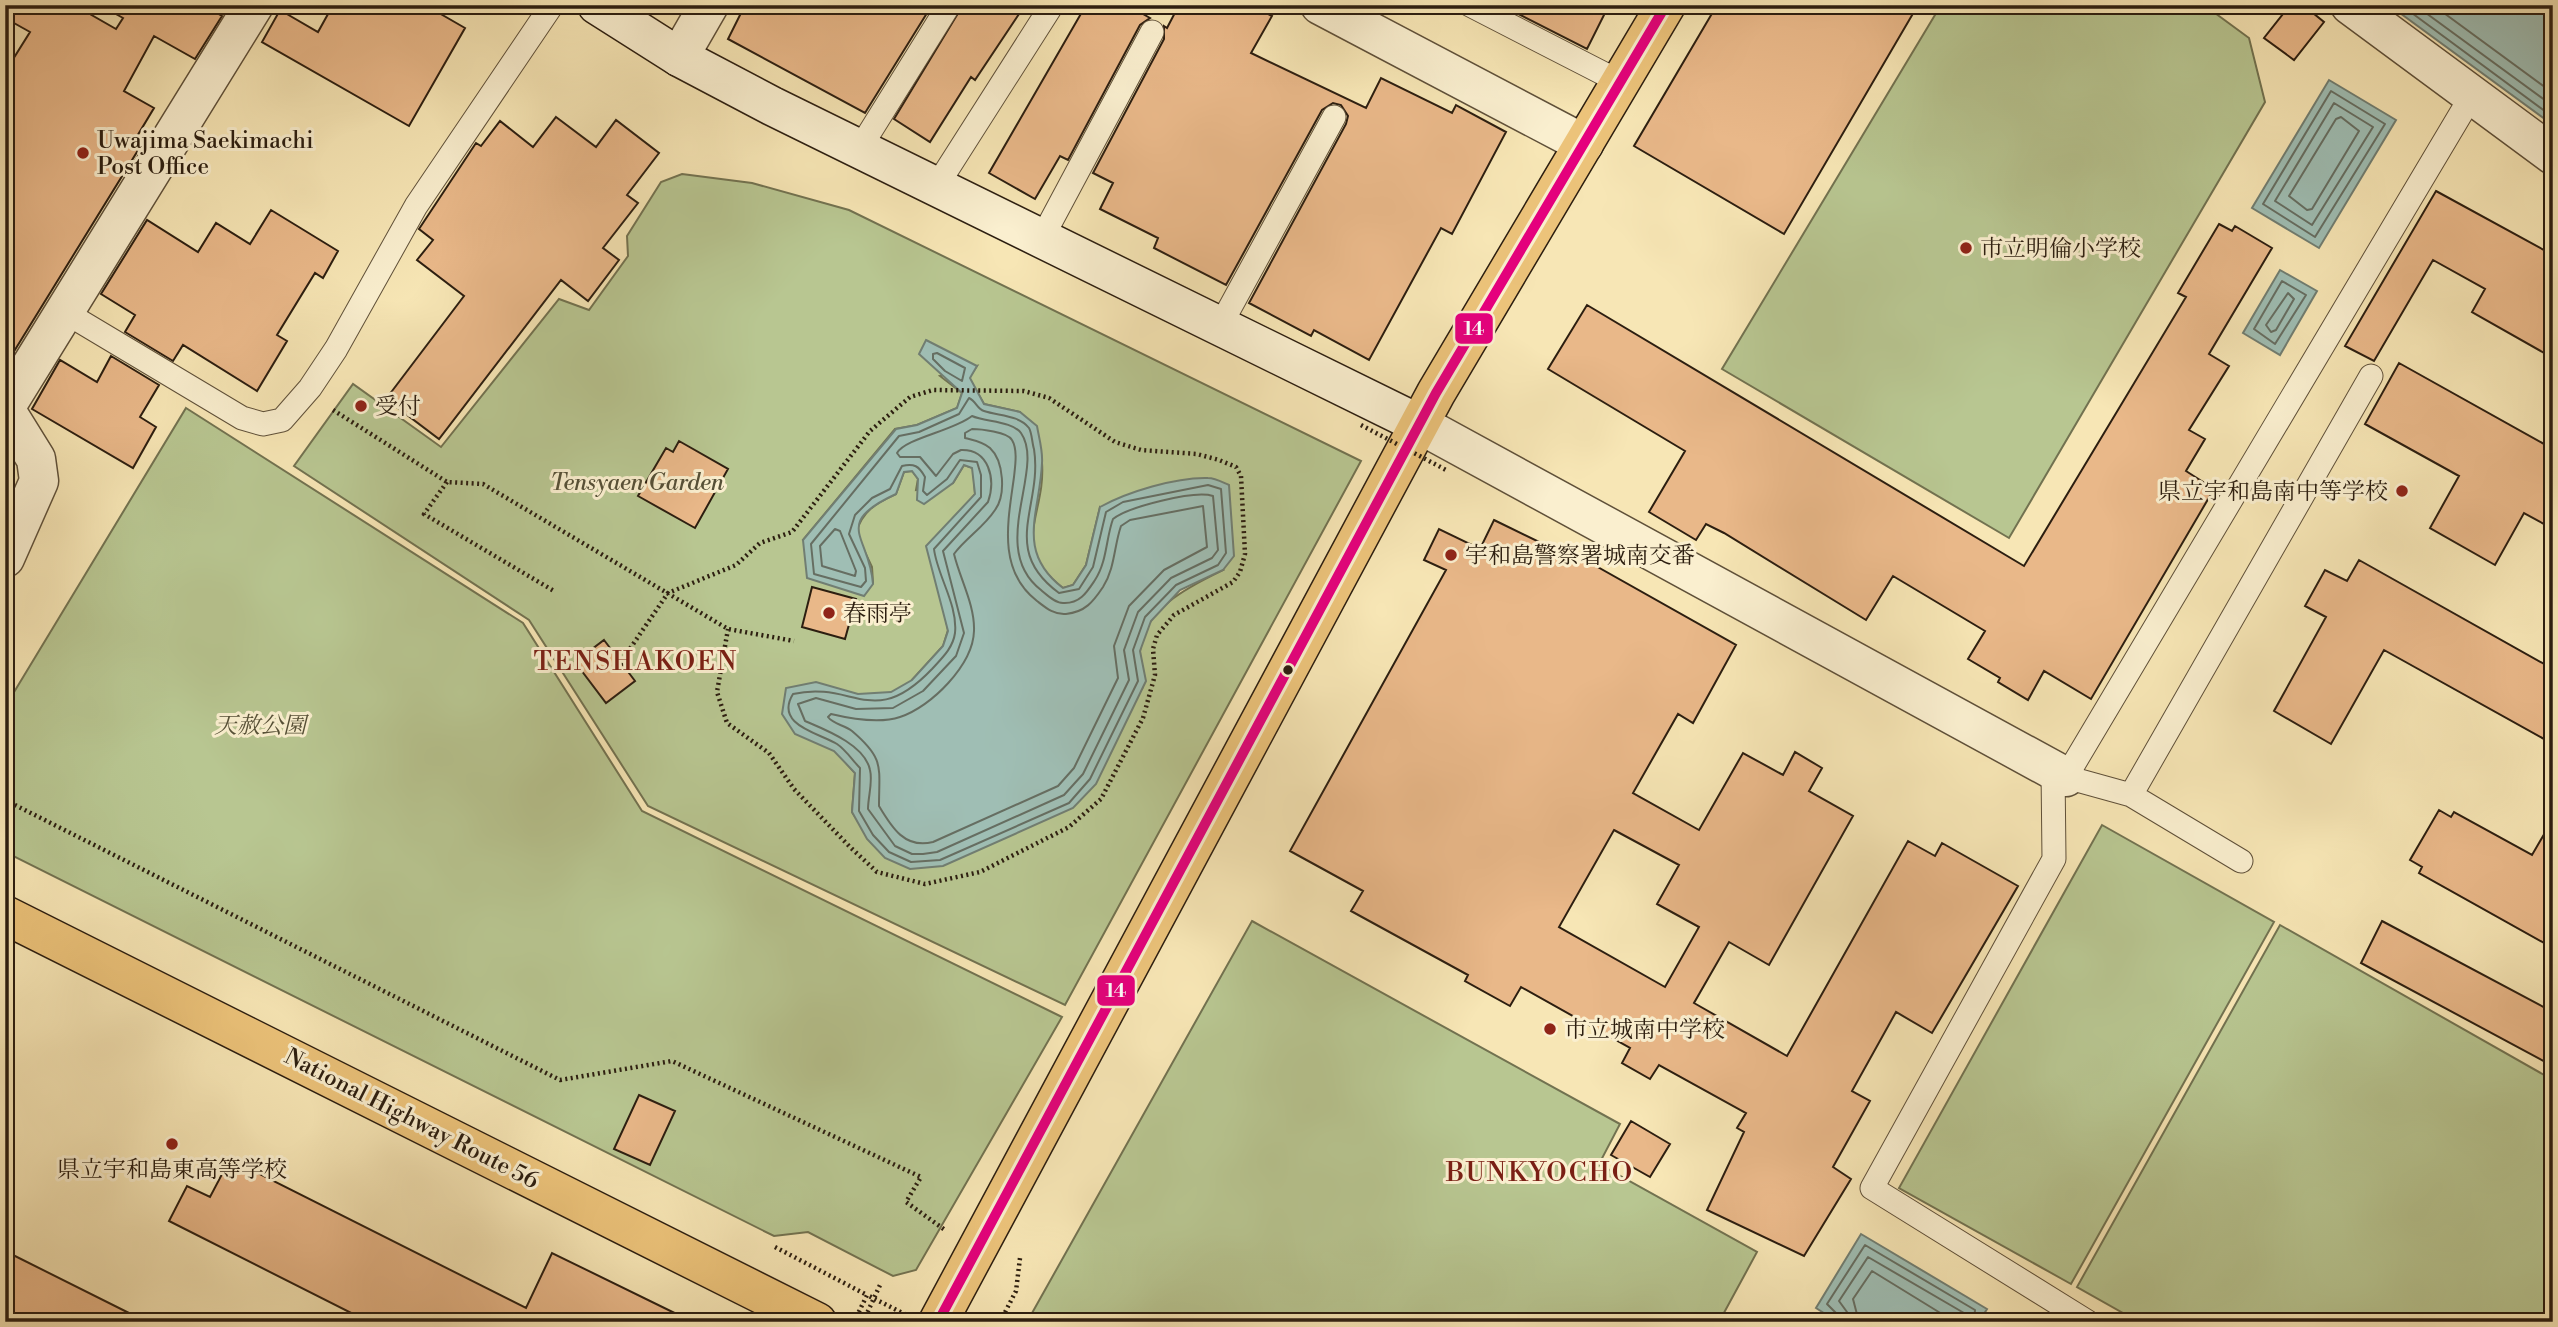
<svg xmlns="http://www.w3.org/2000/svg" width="2558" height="1327" font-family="'Libre Bodoni','Noto Serif JP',serif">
  <rect width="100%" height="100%" fill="#f7e6b5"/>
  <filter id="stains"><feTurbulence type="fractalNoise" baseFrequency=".00286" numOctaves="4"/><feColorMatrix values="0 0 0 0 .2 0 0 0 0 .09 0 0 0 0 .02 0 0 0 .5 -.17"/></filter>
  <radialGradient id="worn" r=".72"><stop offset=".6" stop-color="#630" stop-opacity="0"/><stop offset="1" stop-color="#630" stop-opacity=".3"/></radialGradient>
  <path fill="#b8c691" stroke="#727250" stroke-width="2" fill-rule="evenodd" d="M 1941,5 L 2204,5 L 2249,38 L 2265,102 L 2009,538 L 1722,369 Z
    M 682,174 L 752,183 L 849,210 L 1361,461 L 1065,1005 L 648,806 L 529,620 L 294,466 L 353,384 L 441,447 L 559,299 L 589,310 L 628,256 L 627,236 L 661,182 ZM 977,366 L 969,378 L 984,404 L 1020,412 C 1027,427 1041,447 1042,463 C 1046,515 1008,546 1063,588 L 1073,585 L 1086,565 L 1100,507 L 1223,570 C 1190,586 1142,609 1140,652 C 1140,666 1148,676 1142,689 L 1106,705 L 872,843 L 852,812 L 855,773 L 846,763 L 912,680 L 943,646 L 948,630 L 943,606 L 969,502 L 975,494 L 973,468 L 964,465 L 953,483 L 916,490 L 918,479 L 912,471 L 904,472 L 896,494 C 876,503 862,511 856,533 L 872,567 L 873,583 L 864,595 L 803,540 L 895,429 L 917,425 L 957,408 L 962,393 L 940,376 Z
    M 186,408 L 523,623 L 642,811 L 1062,1017 L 916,1270 L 893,1276 L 808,1232 L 774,1236 L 5,852 L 5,707 Z
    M 2102,825 L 2274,922 L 2071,1284 L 1899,1188 Z
    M 1252,921 L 1620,1124 L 1599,1164 L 1757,1252 L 1719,1322 L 1027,1322 Z
    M 2280,925 L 2553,1080 L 2553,1322 L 2139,1322 L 2077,1287 Z"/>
  <path fill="#9fbeb4" stroke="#717e72" stroke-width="2" d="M 2389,5 L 2553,5 L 2553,125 Z
    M 2329,80 L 2396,120 L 2319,248 L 2252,208 Z
    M 2280,270 L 2317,291 L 2280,355 L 2243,333 Z
    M 926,340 L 977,366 L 970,378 L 984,404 L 1020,412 L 1037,426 C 1039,438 1043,451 1042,463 C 1040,513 1015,551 1063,588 L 1073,585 L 1086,565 L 1100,507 C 1127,492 1176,477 1208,478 C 1215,478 1222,482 1229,485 L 1234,556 L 1223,570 L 1180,590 L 1151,621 L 1140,651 L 1146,681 L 1096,784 L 1073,808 L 943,866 L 910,869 L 885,858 L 867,839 L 852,812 L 855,773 L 834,751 L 795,734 L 782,714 L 786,688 L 816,682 L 858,694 L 891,692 L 912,680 L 943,646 L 948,631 L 926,546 L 975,494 L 972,468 L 964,465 L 953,483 L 924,504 L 917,500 L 918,479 L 912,471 L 904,472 L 896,494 C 831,524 870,536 873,584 L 864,596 L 807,578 L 803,540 L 896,429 L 917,425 L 957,408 L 962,393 L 919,354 Z
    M 1861,1234 L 1987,1309 L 1979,1322 L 1838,1322 L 1816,1308 Z"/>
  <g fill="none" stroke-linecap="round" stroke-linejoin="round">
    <path stroke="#666e62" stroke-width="2" d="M 2401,5 L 2553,117
      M 2415,5 L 2553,106
      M 2433,5 L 2553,93
      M 2331,91 L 2385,124 L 2315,237 L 2263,204 Z
      M 2334,103 L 2373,127 L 2312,225 L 2275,201 Z
      M 2341,117 L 2359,131 L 2312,209 L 2307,210 L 2289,196 L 2336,119 Z
      M 2282,281 L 2306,295 L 2275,344 L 2254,329 Z
      M 2288,293 L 2294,299 L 2276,330 L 2271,332 L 2266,325 Z
      M 937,353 L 965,368 L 962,381 L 945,371 L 933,359 L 933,354 Z
      M 969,398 C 976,401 977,409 984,411 C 999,416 1019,415 1029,428 C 1032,433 1032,443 1034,449 C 1043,506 999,549 1059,593 L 1079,589 L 1093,567 L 1106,512 L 1123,502 L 1208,485 L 1221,489 L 1226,553 L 1218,565 L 1176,585 L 1145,617 L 1133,650 L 1138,681 L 1090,779 L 1069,803 L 940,860 L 911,862 L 889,852 L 873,835 L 859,811 L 860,768 C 853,761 846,750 837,744 C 819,733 774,725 793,694 C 854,680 873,731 932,669 C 942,658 953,648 955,633 C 958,605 937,575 934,549 L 981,497 L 981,475 L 977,462 L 960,460 L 947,479 L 927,495 L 923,491 L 925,477 C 919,466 914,463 902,466 L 890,489 L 872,498 L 855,515 L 849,534 L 865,568 L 866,581 L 861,587 L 814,574 L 811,544 L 899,436 L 919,432 L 959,414 Z
      M 972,416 C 985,422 1012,421 1021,433 C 1046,469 987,548 1041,590 C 1047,595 1055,603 1063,603 C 1080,604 1087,592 1095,580 C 1107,562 1106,538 1113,519 C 1128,507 1194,490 1213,496 L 1218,550 L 1212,558 L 1171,578 L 1138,612 L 1124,650 L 1129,680 L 1083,774 L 1064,795 L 937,852 L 923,854 L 912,854 L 895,846 L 868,809 C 868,797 873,782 870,770 C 865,745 826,730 805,721 L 798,704 L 816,698 L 856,709 L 893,708 L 923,691 L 956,656 L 964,633 L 943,551 L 988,502 C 996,479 989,449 961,450 L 953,454 L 936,476 L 920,457 L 900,457 L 897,453 C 906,438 953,431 972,416 Z
      M 972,429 C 980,429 1008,432 1012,440 C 1018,450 1015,467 1014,477 C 1008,521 997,570 1037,601 C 1046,608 1054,615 1066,614 C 1085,612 1093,602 1103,587 C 1115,568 1114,546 1121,526 L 1130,520 L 1203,506 L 1207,547 L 1164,570 L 1129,606 L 1114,646 L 1118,678 L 1074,768 L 1058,786 L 933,842 C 905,849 892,828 879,806 C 879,767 885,759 852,731 C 844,725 833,724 828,717 L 831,714 C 852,719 879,724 900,717 C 931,707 973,665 974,631 C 975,605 960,579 954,554 C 966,538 984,527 995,510 C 1006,495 1004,461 990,448 C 983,442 973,440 965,438 L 965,433 Z
      M 835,529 L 840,531 L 856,571 L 855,576 L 822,566 L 820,546 Z
      M 1840,1322 L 1838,1315 L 1827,1304 L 1865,1245 L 1975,1310 L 1974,1322
      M 1849,1322 L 1847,1312 L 1839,1301 L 1868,1257 L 1964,1313 L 1965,1322
      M 1859,1322 L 1853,1299 L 1872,1271 L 1955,1322"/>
  </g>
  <path fill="#e9b889" stroke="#2c1e10" stroke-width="2" fill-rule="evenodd" d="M 5,5 L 74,5 L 116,29 L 123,18 L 100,5 L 203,5 L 222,16 L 195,59 L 154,36 L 124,91 L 154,108 L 133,143 L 140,147 L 5,366 L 5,72 L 30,32 L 5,18 Z
    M 333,5 L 425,5 L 465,28 L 409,126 L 262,42 L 280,10 L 318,32 Z
    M 745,5 L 932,5 L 865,113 L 728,39 Z
    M 963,5 L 1025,5 L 975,80 L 971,77 L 930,142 L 894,119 Z
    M 1086,5 L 1127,5 L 1150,18 L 1140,25 L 1068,160 L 1060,156 L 1035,199 L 989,173 Z
    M 1179,5 L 1252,5 L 1272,16 L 1251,53 L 1366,108 L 1381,78 L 1452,113 L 1456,105 L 1506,132 L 1452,234 L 1441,228 L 1369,360 L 1314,330 L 1311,336 L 1249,303 L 1346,124 L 1348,116 L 1341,105 L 1333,103 L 1322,110 L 1226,285 L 1154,248 L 1158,238 L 1100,209 L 1113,183 L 1093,173 L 1164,39 L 1164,26 L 1167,28 Z
    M 1501,5 L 1609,5 L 1587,49 Z
    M 1717,5 L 1918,5 L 1784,234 L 1634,146 Z
    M 2290,5 L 2303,5 L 2324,22 L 2294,60 L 2264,38 Z
    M 556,117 L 596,147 L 616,120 L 659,153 L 627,195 L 638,203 L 603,248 L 619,260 L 588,301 L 561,280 L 439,439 L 386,399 L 464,296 L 417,260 L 433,240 L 419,229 L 476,143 L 481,146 L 500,121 L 533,147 Z
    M 2436,191 L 2553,255 L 2553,358 L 2472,312 L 2485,289 L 2433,260 L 2374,361 L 2345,346 Z
    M 271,210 L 338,251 L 323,278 L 315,273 L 277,335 L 287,341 L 257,391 L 183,345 L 173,361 L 125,332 L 135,315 L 101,294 L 147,220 L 198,252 L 216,223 L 250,244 Z
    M 2219,224 L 2232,231 L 2235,226 L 2272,248 L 2209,354 L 2229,366 L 2189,430 L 2205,439 L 2186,471 L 2214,489 L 2091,699 L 2044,671 L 2028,700 L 1998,682 L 2000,678 L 1968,659 L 1985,631 L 1893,576 L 1866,620 L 1724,533 L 1706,524 L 1696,540 L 1649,512 L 1685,451 L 1548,369 L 1587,305 L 2024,566 L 2186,297 L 2178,293 Z
    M 111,356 L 159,385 L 140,417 L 156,427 L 133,468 L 32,409 L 60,360 L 97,382 Z
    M 2399,363 L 2553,449 L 2553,529 L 2524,513 L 2495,565 L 2430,528 L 2459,476 L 2365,424 Z
    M 679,441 L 728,469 L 695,528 L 638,496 L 666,448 L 673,452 Z
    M 1494,520 L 1568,556 L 1571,552 L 1736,645 L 1693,723 L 1678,714 L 1633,793 L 1699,830 L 1743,753 L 1783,775 L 1795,752 L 1822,768 L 1809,791 L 1853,816 L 1769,965 L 1729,942 L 1694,1003 L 1787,1056 L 1908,841 L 1935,856 L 1942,843 L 2018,886 L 1932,1033 L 1896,1012 L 1852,1091 L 1870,1101 L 1833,1167 L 1851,1179 L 1804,1256 L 1707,1210 L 1744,1132 L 1737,1128 L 1746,1113 L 1659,1065 L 1650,1079 L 1622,1063 L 1630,1048 L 1521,987 L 1510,1006 L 1465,981 L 1468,975 L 1351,911 L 1363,891 L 1290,851 L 1446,570 L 1424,560 L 1439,529 L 1480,549 ZM 1614,830 L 1679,865 L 1657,904 L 1699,927 L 1665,987 L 1559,927 Z
    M 2359,560 L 2553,669 L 2553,744 L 2384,650 L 2331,744 L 2274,711 L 2326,617 L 2305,606 L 2325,570 L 2347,581 Z
    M 812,587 L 856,599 L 845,639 L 802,627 Z
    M 604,640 L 635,681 L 606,703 L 575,662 Z
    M 2439,810 L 2451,817 L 2454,812 L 2532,855 L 2553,819 L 2553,948 L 2419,873 L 2422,867 L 2410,860 Z
    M 2382,921 L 2553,1012 L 2553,1066 L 2361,963 Z
    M 639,1095 L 675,1111 L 650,1165 L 614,1149 Z
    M 1631,1121 L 1670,1144 L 1650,1177 L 1611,1155 Z
    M 230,1159 L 526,1308 L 552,1253 L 693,1322 L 369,1322 L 169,1221 L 187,1186 L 210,1197 Z
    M 5,1251 L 147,1322 L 5,1322 Z"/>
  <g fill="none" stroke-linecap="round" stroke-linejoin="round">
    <defs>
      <path id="lane" d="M 1470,5 L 1620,82
        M 860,148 L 949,5
        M 936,187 L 1052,5
        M 1042,238 L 1152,32
        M 63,311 L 242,418 L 263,424 L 282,420 L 310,388 L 336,349 L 416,206 L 552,5
        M 1220,326 L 1334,117
        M 2053,770 L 2054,859 L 1872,1188 L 2088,1322
        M 2131,795 L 2371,376
        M 2241,861 L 2131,795 L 2066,777 L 2472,95"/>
      <path id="street" d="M 1320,5 L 1584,144
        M 2350,5 L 2553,155
        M 679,57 L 709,5
        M 5,408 L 254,5
        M 5,409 L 36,459 L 39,481 L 5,558
        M 1419,424 L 2066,777"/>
      <path id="secondary" d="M 597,5 L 679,57 L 772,106 L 1419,424"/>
      <path id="highway" d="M 5,915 L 817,1322
        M 938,1322 L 1436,393 L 1666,5"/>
    </defs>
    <use href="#lane" stroke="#5f5039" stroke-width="25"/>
    <use href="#street" stroke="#5f5039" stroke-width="41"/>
    <use href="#secondary" stroke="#2c1e10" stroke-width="41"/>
    <use href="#highway" stroke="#2c1e10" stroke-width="41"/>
    <path stroke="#2c1e10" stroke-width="4.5" stroke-dasharray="2 3.5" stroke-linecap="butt" d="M 333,410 L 447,482 L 483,484 L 728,629 L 794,641
      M 447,482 L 424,514 L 554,591
      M 627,653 L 668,593 L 736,565 L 760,543 L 792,532 L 870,431 L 910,397 L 933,390 L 1024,391 L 1049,398 L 1115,442 L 1141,450 L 1197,454 L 1219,460 L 1236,467 L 1241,476 L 1245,554 L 1240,572 L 1233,582 L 1174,615 L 1157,635 L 1153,649 L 1155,675 L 1143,718 L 1101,799 L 1069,827 L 980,872 L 925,884 L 877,872 L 850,847 L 794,789 L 769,753 L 727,723 L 717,692 L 728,629
      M 5,800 L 560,1080 L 672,1061 L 921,1177 L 906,1202 L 945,1230
      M 775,1247 L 867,1295
      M 863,1322 L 880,1285
      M 1000,1322 L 1016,1291 L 1020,1258"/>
    <use href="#lane" stroke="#faefcf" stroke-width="23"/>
    <use href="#street" stroke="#faefcf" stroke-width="38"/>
    <use href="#secondary" stroke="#faefcf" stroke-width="38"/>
    <use href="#highway" stroke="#ecc37a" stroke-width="38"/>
    <path stroke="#2c1e10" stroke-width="4.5" stroke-dasharray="2 3.5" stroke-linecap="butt" d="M 1361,425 L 1448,471
      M 854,1322 L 867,1295 L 920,1322"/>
    <defs>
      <path id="bus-1" d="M 938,1322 L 1436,393 L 1666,5"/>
    </defs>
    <use href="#bus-1" stroke="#faefcf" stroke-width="16"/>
    <use href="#bus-1" stroke="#e5007d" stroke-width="10"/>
  </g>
  <g fill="#8f2418" stroke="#faefcf" stroke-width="2.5">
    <circle cx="83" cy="153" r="7"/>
    <circle cx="1966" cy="248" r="7"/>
    <circle cx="361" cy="406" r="7"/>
    <circle cx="2402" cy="491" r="7"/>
    <circle cx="1451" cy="555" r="7"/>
    <circle cx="829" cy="613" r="7"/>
    <circle cx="1550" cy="1029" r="7"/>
    <circle cx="172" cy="1144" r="7"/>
  </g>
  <circle fill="#2c1e10" stroke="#faefcf" stroke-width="2.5" cx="1288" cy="670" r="6"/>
  <g text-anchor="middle" stroke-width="6" stroke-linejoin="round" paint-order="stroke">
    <g font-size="23" fill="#2c1e10" stroke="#faefcf" text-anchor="start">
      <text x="97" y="148">Uwajima Saekimachi<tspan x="97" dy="26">Post Office</tspan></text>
      <text x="1980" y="256">市立明倫小学校</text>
      <text x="375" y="414">受付</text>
      <text x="2388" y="499" text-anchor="end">県立宇和島南中等学校</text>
      <text x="1465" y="563">宇和島警察署城南交番</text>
      <text x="843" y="621">春雨亭</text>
      <text x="1564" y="1037">市立城南中学校</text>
      <text x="172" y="1177" text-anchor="middle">県立宇和島東高等学校</text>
    </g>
    <g font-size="23" font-style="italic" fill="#565037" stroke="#faefcf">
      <text x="637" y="490">Tensyaen Garden</text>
      <text x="260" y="733">天赦公園</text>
    </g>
    <g font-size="23" fill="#2c1e10" stroke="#faefcf">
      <text transform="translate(412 1118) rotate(27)" y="8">National Highway Route 56</text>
    </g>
    <g font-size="26" letter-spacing="2" fill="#7a1f14" stroke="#faefcf">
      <text x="636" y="670">TENSHAKOEN</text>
      <text x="1540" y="1181">BUNKYOCHO</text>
    </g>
  </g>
  <g stroke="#faefcf" stroke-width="2.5">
    <rect x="1454" y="312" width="40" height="33" rx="7" fill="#e5007d"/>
    <rect x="1096" y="974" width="40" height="33" rx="7" fill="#e5007d"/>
  </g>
  <g font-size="19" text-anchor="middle" font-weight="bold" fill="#fff">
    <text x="1474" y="335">14</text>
    <text x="1116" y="997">14</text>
  </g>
  <rect width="2558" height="1327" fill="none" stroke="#f7e6b5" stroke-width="28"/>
  <rect x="7" y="7" width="2544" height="1313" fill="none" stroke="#2c1e10" stroke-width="3.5"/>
  <rect x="14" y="14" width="2530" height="1299" fill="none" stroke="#2c1e10" stroke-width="2"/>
  <rect width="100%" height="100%" filter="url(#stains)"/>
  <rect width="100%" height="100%" fill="url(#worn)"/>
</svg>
